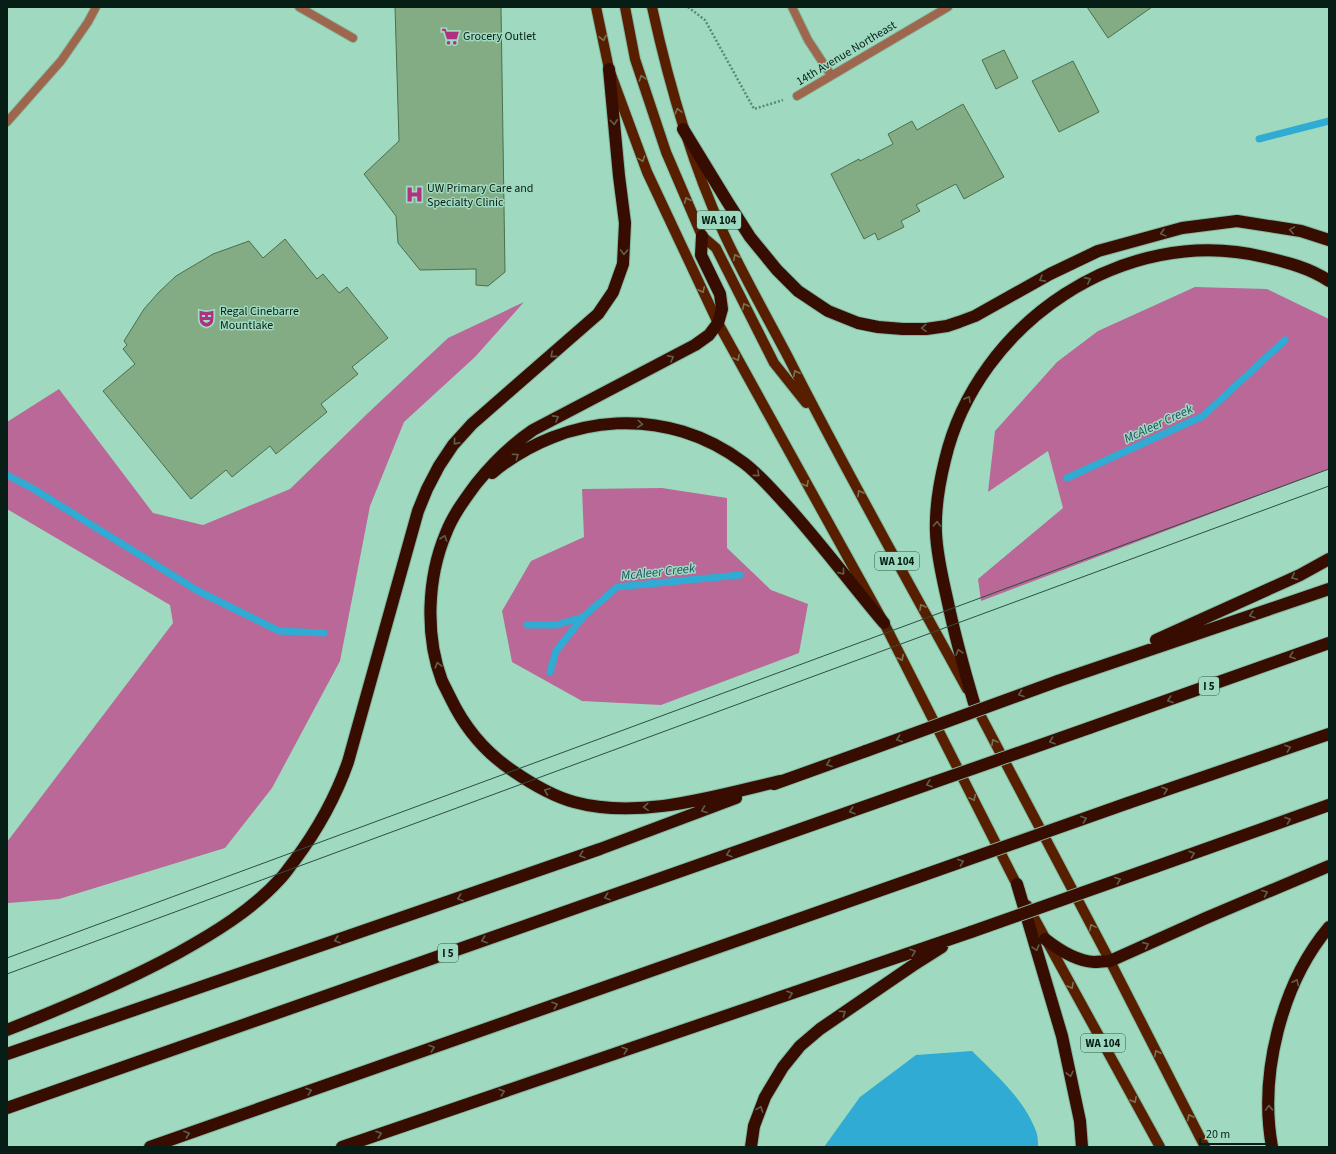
<svg xmlns="http://www.w3.org/2000/svg" width="1336" height="1154" font-family="'Source Sans 3',sans-serif">
  <rect width="100%" height="100%" fill="#9fdac0"/>
  <path fill="#b96897" d="M 1195,287 L 1267,289 L 1329,319 L 1329,469 L 981,601 L 978,579 L 1063,508 L 1048,451 L 988,492 L 995,431 L 1057,362 L 1098,331 Z
    M 524,302 L 475,357 L 404,422 L 370,506 L 340,661 L 272,788 L 225,848 L 59,899 L 8,903 L 7,842 L 173,623 L 170,605 L 7,509 L 7,422 L 59,389 L 153,513 L 203,525 L 290,489 L 368,413 L 448,338 Z
    M 662,488 L 727,498 L 727,548 L 771,590 L 808,604 L 799,653 L 661,705 L 582,701 L 512,662 L 502,611 L 531,561 L 584,537 L 582,489 Z"/>
  <path fill="#30abd3" d="M 972,1051 C 996,1075 1024,1099 1036,1131 C 1038,1136 1038,1142 1038,1147 L 824,1147 L 860,1097 L 916,1055 Z"/>
  <g fill="none" stroke-linecap="round" stroke-linejoin="round">
    <path stroke="#30abd3" stroke-width="7" d="M 1259,139 L 1329,121
      M 7,475 L 32,488 L 198,591 L 279,631 L 324,633
      M 1067,478 L 1203,416 L 1285,340
      M 527,625 L 556,625 L 583,617
      M 550,672 L 556,651 L 583,617 L 617,587 L 740,575"/>
  </g>
  <path fill="#83ab84" stroke="#4a704c" d="M 395,7 L 501,7 L 505,272 L 488,286 L 476,285 L 476,269 L 420,270 L 398,243 L 396,216 L 364,174 L 399,141 Z
    M 1087,7 L 1152,7 L 1108,38 Z
    M 1004,50 L 1018,78 L 996,89 L 982,60 Z
    M 1073,61 L 1099,112 L 1059,132 L 1032,81 Z
    M 963,104 L 1004,177 L 964,199 L 956,184 L 916,205 L 920,211 L 901,221 L 904,227 L 878,240 L 875,233 L 864,239 L 831,174 L 859,159 L 860,161 L 893,144 L 888,134 L 912,121 L 917,130 Z
    M 285,239 L 317,279 L 323,274 L 339,293 L 347,287 L 388,338 L 352,367 L 358,374 L 321,404 L 327,412 L 276,454 L 270,446 L 232,477 L 226,470 L 191,499 L 103,391 L 135,364 L 123,349 L 127,345 L 124,341 L 144,309 L 159,292 L 176,276 L 213,254 L 249,241 L 263,258 Z"/>
  <g fill="none" stroke-linecap="round" stroke-linejoin="round">
    <defs>
      <path id="service" d="M 299,7 L 353,38
        M 792,7 L 808,40 L 831,75"/>
      <path id="minor" d="M 797,96 L 948,7"/>
      <path id="tertiary" d="M 7,122 L 61,61 L 88,22 L 96,7"/>
      <path id="primary" d="M 596,7 L 609,69 L 647,172 L 718,323 L 884,623 L 1020,891
        M 625,7 L 635,59 L 666,152 L 702,236 L 716,248 L 774,363 L 806,403
        M 652,7 C 669,85 691,162 724,234 C 743,275 766,315 787,355 C 844,468 906,578 967,689
        M 974,703 L 1110,961 L 1205,1147
        M 1027,905 L 1160,1147"/>
      <path id="motorway" d="M 683,129 L 727,201 L 750,237 L 777,270 L 798,291 L 828,311 L 858,323 L 878,327 L 903,329 L 926,329 L 947,326 L 959,322 L 975,316 L 1050,274 L 1098,251 L 1182,228 L 1237,221 L 1301,231 L 1329,240
        M 702,236 L 701,255 L 720,294 L 722,309 L 718,323 L 709,335 L 695,345 L 533,430 C 511,445 493,463 476,484 C 465,499 453,515 446,533 C 427,578 425,636 442,681 C 445,687 448,693 451,699 C 465,728 486,753 513,771 C 532,784 552,796 574,802 C 639,820 716,796 780,781
        M 492,473 C 566,412 667,405 744,463 C 761,476 775,493 789,508 C 822,545 852,585 884,623
        M 1156,640 L 1300,575 L 1329,559
        M 1058,681 L 1329,589
        M 974,703 C 964,669 955,636 948,603 C 943,580 937,557 936,533 C 935,509 939,484 945,460 C 977,323 1125,223 1264,257 C 1286,262 1310,268 1329,281
        M 1089,728 L 1329,643
        M 774,784 L 866,751
        M 1128,803 L 1329,734
        M 1155,867 L 1329,805
        M 1017,884 L 1062,1036 L 1080,1121 L 1082,1147
        M 1045,939 C 1059,950 1076,961 1094,962 C 1099,962 1105,961 1110,961 L 1206,918 L 1329,866
        M 7,1030 C 65,1007 123,983 178,953 C 214,933 252,910 280,879 C 286,873 290,866 295,860 C 318,829 335,799 348,762 L 418,511 L 427,489 L 439,466 L 453,445 L 472,424 L 598,314 L 613,292 L 623,264 L 625,223 L 619,176 L 609,69
        M 7,1054 L 600,849 L 736,798
        M 7,1108 L 889,798
        M 150,1147 L 924,875
        M 342,1147 L 971,932
        M 751,1147 L 754,1126 L 765,1097 L 783,1067 L 800,1046 L 820,1029 L 912,966 L 942,947
        M 1272,1147 C 1259,1075 1281,984 1329,927"/>
    </defs>
    <use href="#service" stroke="#83b8a1" stroke-width="10"/>
    <use href="#minor" stroke="#83b8a1" stroke-width="10"/>
    <use href="#tertiary" stroke="#83b8a1" stroke-width="10"/>
    <use href="#primary" stroke="#83b8a1" stroke-width="12"/>
    <use href="#motorway" stroke="#83b8a1" stroke-width="14"/>
    <path stroke="#5d8876" stroke-width="2.5" stroke-dasharray="2 2" stroke-linecap="butt" d="M 688,7 L 705,20 L 754,109 L 783,100"/>
    <use href="#service" stroke="#9e674d" stroke-width="8"/>
    <use href="#minor" stroke="#9e674d" stroke-width="8"/>
    <use href="#tertiary" stroke="#9e674d" stroke-width="8"/>
    <use href="#primary" stroke="#571f00" stroke-width="10"/>
    <use href="#motorway" stroke="#360d00" stroke-width="12"/>
    <path stroke="#2d4e41" stroke-width="1" d="M 7,958 L 1329,469
      M 7,974 L 1329,486"/>
    <defs>
      <path id="motorway-bridge" d="M 866,751 L 1058,681
        M 889,798 L 1089,728
        M 924,875 L 1128,803
        M 971,932 L 1155,867"/>
    </defs>
    <use href="#motorway-bridge" stroke="#83b8a1" stroke-width="14" stroke-linecap="butt"/>
    <use href="#motorway-bridge" stroke="#360d00" stroke-width="12"/>
  </g>
  <defs><path id="oneway-chevron" d="M-2-3.5L2.5 0L-2 3.5" fill="none" stroke-width="1.6" stroke-linecap="round" stroke-linejoin="round"/></defs>
  <g stroke="#777356">
    <use href="#oneway-chevron" transform="translate(603 38) rotate(78)"/>
    <use href="#oneway-chevron" transform="translate(642 78) rotate(-108)"/>
    <use href="#oneway-chevron" transform="translate(678 111) rotate(-105)"/>
    <use href="#oneway-chevron" transform="translate(642 159) rotate(70)"/>
    <use href="#oneway-chevron" transform="translate(687 200) rotate(-113)"/>
    <use href="#oneway-chevron" transform="translate(736 257) rotate(-117)"/>
    <use href="#oneway-chevron" transform="translate(702 290) rotate(65)"/>
    <use href="#oneway-chevron" transform="translate(745 306) rotate(-117)"/>
    <use href="#oneway-chevron" transform="translate(737 358) rotate(61)"/>
    <use href="#oneway-chevron" transform="translate(796 373) rotate(-117)"/>
    <use href="#oneway-chevron" transform="translate(806 484) rotate(61)"/>
    <use href="#oneway-chevron" transform="translate(860 493) rotate(-119)"/>
    <use href="#oneway-chevron" transform="translate(922 607) rotate(-119)"/>
    <use href="#oneway-chevron" transform="translate(901 658) rotate(63)"/>
    <use href="#oneway-chevron" transform="translate(994 742) rotate(-118)"/>
    <use href="#oneway-chevron" transform="translate(973 798) rotate(63)"/>
    <use href="#oneway-chevron" transform="translate(1092 927) rotate(-118)"/>
    <use href="#oneway-chevron" transform="translate(1071 986) rotate(61)"/>
    <use href="#oneway-chevron" transform="translate(1157 1053) rotate(-117)"/>
    <use href="#oneway-chevron" transform="translate(1134 1100) rotate(61)"/>
    <use href="#oneway-chevron" transform="translate(1190 1117) rotate(-117)"/>
  </g>
  <g stroke="#605f4d">
    <use href="#oneway-chevron" transform="translate(614 122) rotate(85)"/>
    <use href="#oneway-chevron" transform="translate(1292 230) rotate(-171)"/>
    <use href="#oneway-chevron" transform="translate(1163 233) rotate(165)"/>
    <use href="#oneway-chevron" transform="translate(624 252) rotate(92)"/>
    <use href="#oneway-chevron" transform="translate(1042 279) rotate(151)"/>
    <use href="#oneway-chevron" transform="translate(1088 280) rotate(-27)"/>
    <use href="#oneway-chevron" transform="translate(924 328) rotate(177)"/>
    <use href="#oneway-chevron" transform="translate(553 355) rotate(139)"/>
    <use href="#oneway-chevron" transform="translate(671 358) rotate(-28)"/>
    <use href="#oneway-chevron" transform="translate(968 399) rotate(-61)"/>
    <use href="#oneway-chevron" transform="translate(556 418) rotate(-28)"/>
    <use href="#oneway-chevron" transform="translate(640 424) rotate(5)"/>
    <use href="#oneway-chevron" transform="translate(456 442) rotate(131)"/>
    <use href="#oneway-chevron" transform="translate(516 456) rotate(-34)"/>
    <use href="#oneway-chevron" transform="translate(757 474) rotate(41)"/>
    <use href="#oneway-chevron" transform="translate(937 524) rotate(-88)"/>
    <use href="#oneway-chevron" transform="translate(444 538) rotate(-71)"/>
    <use href="#oneway-chevron" transform="translate(842 572) rotate(51)"/>
    <use href="#oneway-chevron" transform="translate(1294 577) rotate(155)"/>
    <use href="#oneway-chevron" transform="translate(1252 615) rotate(161)"/>
    <use href="#oneway-chevron" transform="translate(959 652) rotate(-106)"/>
    <use href="#oneway-chevron" transform="translate(1292 656) rotate(160)"/>
    <use href="#oneway-chevron" transform="translate(438 665) rotate(-105)"/>
    <use href="#oneway-chevron" transform="translate(1021 694) rotate(160)"/>
    <use href="#oneway-chevron" transform="translate(1170 700) rotate(160)"/>
    <use href="#oneway-chevron" transform="translate(899 739) rotate(160)"/>
    <use href="#oneway-chevron" transform="translate(1052 741) rotate(161)"/>
    <use href="#oneway-chevron" transform="translate(1288 748) rotate(-19)"/>
    <use href="#oneway-chevron" transform="translate(829 764) rotate(160)"/>
    <use href="#oneway-chevron" transform="translate(929 784) rotate(161)"/>
    <use href="#oneway-chevron" transform="translate(1165 790) rotate(-19)"/>
    <use href="#oneway-chevron" transform="translate(547 791) rotate(-158)"/>
    <use href="#oneway-chevron" transform="translate(646 807) rotate(176)"/>
    <use href="#oneway-chevron" transform="translate(704 810) rotate(159)"/>
    <use href="#oneway-chevron" transform="translate(852 811) rotate(161)"/>
    <use href="#oneway-chevron" transform="translate(1084 819) rotate(-20)"/>
    <use href="#oneway-chevron" transform="translate(1288 820) rotate(-20)"/>
    <use href="#oneway-chevron" transform="translate(729 854) rotate(161)"/>
    <use href="#oneway-chevron" transform="translate(1192 854) rotate(-19)"/>
    <use href="#oneway-chevron" transform="translate(582 855) rotate(161)"/>
    <use href="#oneway-chevron" transform="translate(961 862) rotate(-20)"/>
    <use href="#oneway-chevron" transform="translate(1118 880) rotate(-20)"/>
    <use href="#oneway-chevron" transform="translate(1265 893) rotate(-23)"/>
    <use href="#oneway-chevron" transform="translate(607 897) rotate(161)"/>
    <use href="#oneway-chevron" transform="translate(460 898) rotate(161)"/>
    <use href="#oneway-chevron" transform="translate(337 940) rotate(161)"/>
    <use href="#oneway-chevron" transform="translate(484 940) rotate(161)"/>
    <use href="#oneway-chevron" transform="translate(1146 945) rotate(-24)"/>
    <use href="#oneway-chevron" transform="translate(1036 948) rotate(74)"/>
    <use href="#oneway-chevron" transform="translate(913 952) rotate(-19)"/>
    <use href="#oneway-chevron" transform="translate(1296 982) rotate(-63)"/>
    <use href="#oneway-chevron" transform="translate(790 994) rotate(-19)"/>
    <use href="#oneway-chevron" transform="translate(555 1005) rotate(-19)"/>
    <use href="#oneway-chevron" transform="translate(843 1013) rotate(-34)"/>
    <use href="#oneway-chevron" transform="translate(432 1048) rotate(-19)"/>
    <use href="#oneway-chevron" transform="translate(625 1050) rotate(-19)"/>
    <use href="#oneway-chevron" transform="translate(1070 1074) rotate(77)"/>
    <use href="#oneway-chevron" transform="translate(309 1091) rotate(-19)"/>
    <use href="#oneway-chevron" transform="translate(502 1092) rotate(-19)"/>
    <use href="#oneway-chevron" transform="translate(1269 1108) rotate(-92)"/>
    <use href="#oneway-chevron" transform="translate(760 1109) rotate(-70)"/>
    <use href="#oneway-chevron" transform="translate(187 1134) rotate(-19)"/>
    <use href="#oneway-chevron" transform="translate(379 1134) rotate(-19)"/>
  </g>
  <defs>
    <symbol id="supermarket-bare" viewBox="-9 -9 18 18"><path d="M-6-5.5h2.5l.6 2H6L4.5 2H-2.5L-4.4-4H-6ZM-1.5 3.2a1.3 1.3 0 1 0 .1 0ZM3 3.2a1.3 1.3 0 1 0 .1 0Z" fill="#ae3182" stroke="#9fdac0" stroke-width="2.5" paint-order="stroke"/></symbol>
    <symbol id="hospital-bare" viewBox="-9 -9 18 18"><path d="M-5-5h3v3.5h4V-5h3V5h-3V1.5h-4V5h-3Z" fill="#ae3182" stroke="#9fdac0" stroke-width="2.5" paint-order="stroke"/></symbol>
    <symbol id="theatre-bare" viewBox="-9 -9 18 18"><path d="M-5-5.5Q0-4 5-5.5V0Q5 5 0 6Q-5 5-5 0ZM-3.3-2.5H-1v1.5H-3.3ZM1-2.5H3.3v1.5H1ZM-2.8 1Q0 5.5 2.8 1Z" fill="#ae3182" stroke="#9fdac0" stroke-width="2.5" paint-order="stroke"/></symbol>
  </defs>
  <g fill-rule="evenodd">
    <use href="#supermarket-bare" x="438" y="24" width="25" height="25"/>
    <use href="#hospital-bare" x="402" y="182" width="25" height="25"/>
    <use href="#theatre-bare" x="194" y="306" width="25" height="25"/>
  </g>
  <g text-anchor="middle" stroke-width="3" stroke-linejoin="round" paint-order="stroke">
    <g fill="#9fdac0" stroke="#345648" stroke-width="1">
      <rect x="697" y="211" width="44" height="18" rx="3"/>
      <rect x="875" y="552" width="44" height="18" rx="3"/>
      <rect x="1199" y="677" width="20" height="18" rx="3"/>
      <rect x="438" y="944" width="20" height="18" rx="3"/>
      <rect x="1081" y="1034" width="44" height="18" rx="3"/>
    </g>
    <g font-size="11" font-weight="bold" fill="#061e15">
      <text x="719" y="224">WA 104</text>
      <text x="897" y="565">WA 104</text>
      <text x="1209" y="690">I 5</text>
      <text x="448" y="957">I 5</text>
      <text x="1103" y="1047">WA 104</text>
    </g>
    <g font-size="12" fill="#061e15" stroke="#9fdac0" text-anchor="start">
      <text x="463" y="40">Grocery Outlet</text>
      <text x="427" y="192">UW Primary Care and<tspan x="427" dy="14">Specialty Clinic</tspan></text>
      <text x="220" y="315">Regal Cinebarre<tspan x="220" dy="14">Mountlake</tspan></text>
    </g>
    <g font-size="12" fill="#061e15" stroke="#9fdac0">
      <text transform="translate(846 53) rotate(-31)" y="4">14th Avenue Northeast</text>
    </g>
    <g font-size="13" font-style="italic" fill="#205062" stroke="#9fdac0">
      <text transform="translate(1158 423) rotate(-25)" y="5">McAleer Creek</text>
      <text transform="translate(658 571) rotate(-6)" y="5">McAleer Creek</text>
    </g>
  </g>
  <rect width="1336" height="1154" fill="none" stroke="#061e15" stroke-width="16"/>
  <path d="M1200 1138v6h69v-6" fill="none" stroke="#061e15" stroke-width="2"/>
  <text x="1206" y="1138" font-size="12" fill="#061e15" stroke="#9fdac0" stroke-width="3" paint-order="stroke">20 m</text>
</svg>
